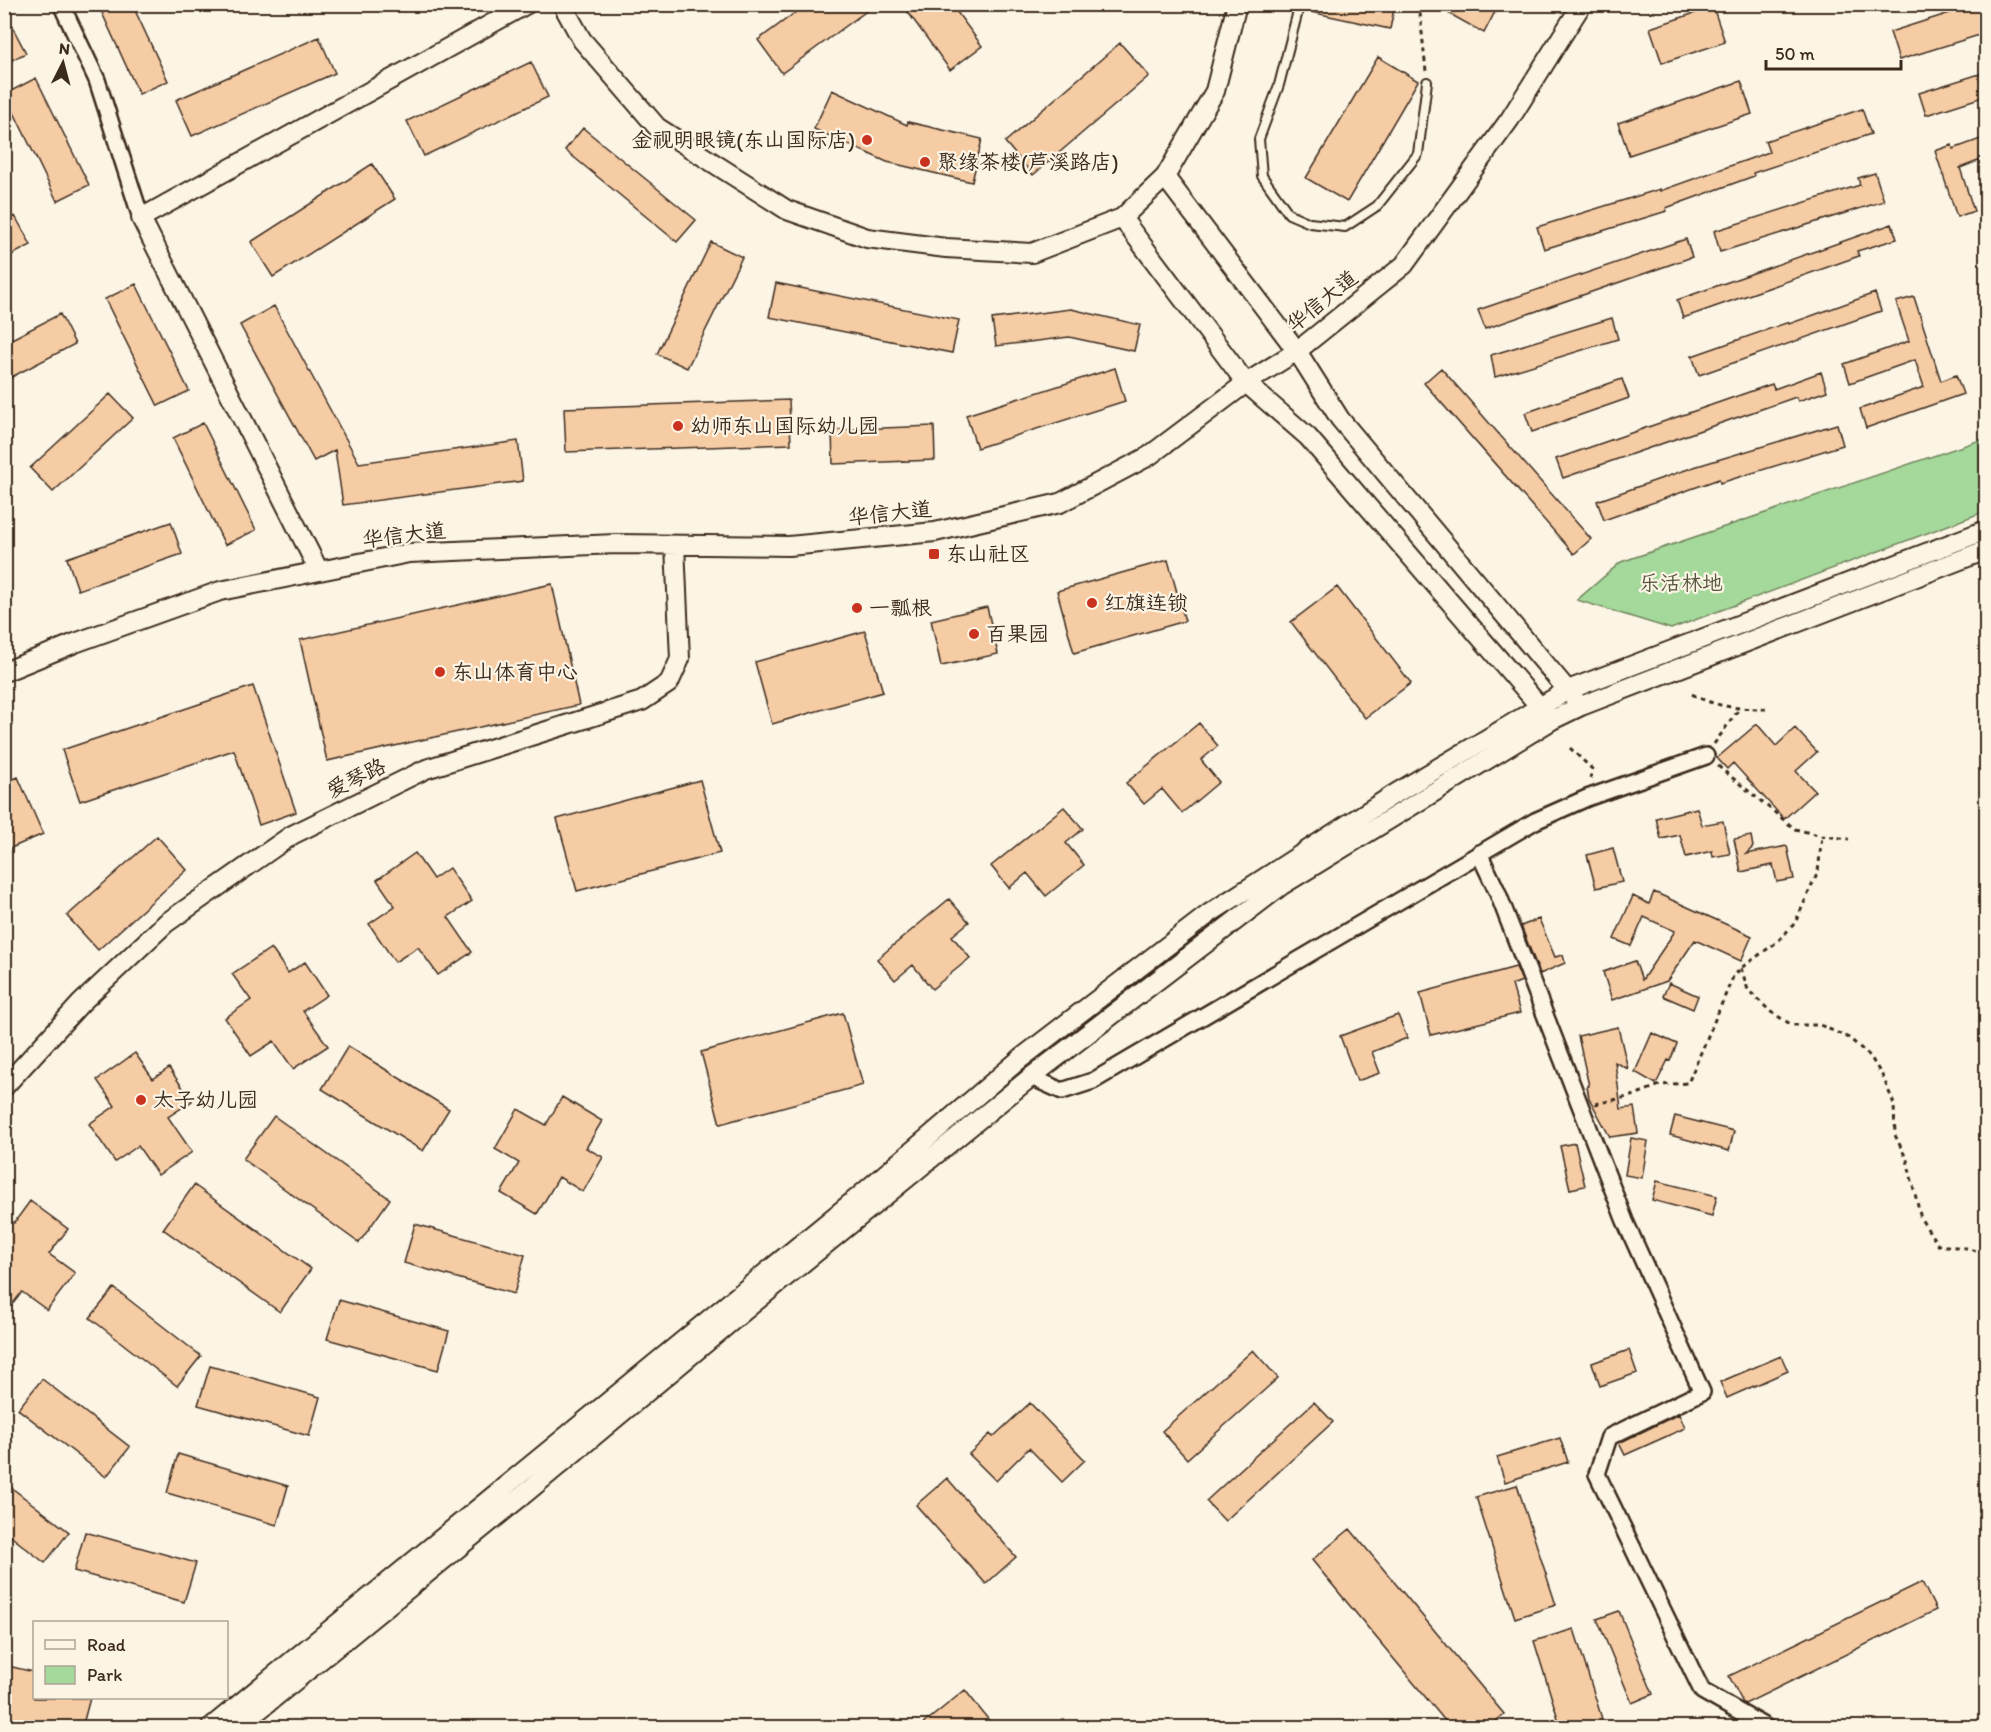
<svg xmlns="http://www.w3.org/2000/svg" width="1991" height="1732" font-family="Itim,'LXGW WenKai TC',sans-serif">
  <rect width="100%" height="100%" fill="#fcf5e5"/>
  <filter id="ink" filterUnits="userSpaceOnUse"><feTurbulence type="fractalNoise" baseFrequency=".0167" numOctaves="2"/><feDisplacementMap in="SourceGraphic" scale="12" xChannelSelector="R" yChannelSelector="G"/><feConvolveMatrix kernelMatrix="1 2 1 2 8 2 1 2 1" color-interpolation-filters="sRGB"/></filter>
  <g filter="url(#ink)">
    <path fill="#a4d99b" stroke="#70825c" stroke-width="1.5" d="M 1986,438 L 1986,511 L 1671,629 L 1577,600 L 1621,562 Z"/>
    <path fill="#f6cca5" stroke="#3b2a1e" stroke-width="1.5" d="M 98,4 L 132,4 L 168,81 L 139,94 Z
      M 807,4 L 876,4 L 782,73 L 758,40 Z
      M 902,4 L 951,4 L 982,46 L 950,70 Z
      M 1307,4 L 1395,4 L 1390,29 L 1306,11 Z
      M 1432,4 L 1499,4 L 1484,33 Z
      M 1978,4 L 1986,4 L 1986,33 L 1899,60 L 1890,32 Z
      M 1713,7 L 1725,42 L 1662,63 L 1650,28 Z
      M 4,11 L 26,53 L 4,64 Z
      M 319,37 L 335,73 L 192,136 L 176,100 Z
      M 1120,43 L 1149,76 L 1033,175 L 1005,142 Z
      M 1378,57 L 1418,81 L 1347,202 L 1306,178 Z
      M 531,62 L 548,97 L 424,156 L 407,121 Z
      M 1986,72 L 1986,96 L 1926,115 L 1919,93 Z
      M 36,78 L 89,185 L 57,201 L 5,94 Z
      M 1741,81 L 1752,114 L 1629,155 L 1618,123 Z
      M 832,90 L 907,125 L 908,122 L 982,139 L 972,182 L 887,162 L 814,129 Z
      M 1862,109 L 1871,134 L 1753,173 L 1754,176 L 1666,208 L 1667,211 L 1544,249 L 1537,227 L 1660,189 L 1660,191 L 1769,152 L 1765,141 Z
      M 583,128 L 696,220 L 677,242 L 565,150 Z
      M 1986,137 L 1986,158 L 1960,168 L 1974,211 L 1957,217 L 1935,151 L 1952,145 L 1953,149 Z
      M 372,164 L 395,199 L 273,277 L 251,242 Z
      M 1875,173 L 1884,201 L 1720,252 L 1714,231 L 1860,185 L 1858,178 Z
      M 15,216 L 31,245 L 4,259 L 4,221 Z
      M 1892,224 L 1897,239 L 1857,251 L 1859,256 L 1683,318 L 1677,300 Z
      M 1686,239 L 1692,257 L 1485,329 L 1478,310 Z
      M 711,242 L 742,257 L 687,368 L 657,354 Z
      M 776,283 L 959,320 L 952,353 L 769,317 Z
      M 136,284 L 189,391 L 158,406 L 105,299 Z
      M 1875,293 L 1881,311 L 1699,375 L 1692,356 L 1789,322 L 1789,324 Z
      M 1914,297 L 1941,381 L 1956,375 L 1963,394 L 1866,428 L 1860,409 L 1924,387 L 1915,360 L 1850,383 L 1844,364 L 1909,341 L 1896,302 Z
      M 274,306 L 359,463 L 518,441 L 523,481 L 343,505 L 335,450 L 314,461 L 240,325 Z
      M 1071,309 L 1140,325 L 1134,351 L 1069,337 L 996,346 L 992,319 Z
      M 60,314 L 75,344 L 4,381 L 4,343 Z
      M 1612,318 L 1618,339 L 1495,377 L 1491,355 Z
      M 1115,368 L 1125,401 L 977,448 L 966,415 Z
      M 1441,368 L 1591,539 L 1574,554 L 1424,383 Z
      M 1821,372 L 1827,391 L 1798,401 L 1796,397 L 1563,478 L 1556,459 L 1772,384 L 1774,389 Z
      M 1622,379 L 1629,398 L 1532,432 L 1525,413 Z
      M 110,394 L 133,418 L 53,492 L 30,468 Z
      M 789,400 L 791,444 L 566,452 L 564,408 Z
      M 203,423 L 256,530 L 225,545 L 173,438 Z
      M 1837,424 L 1843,445 L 1720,483 L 1719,479 L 1604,520 L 1597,501 L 1694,467 Z
      M 934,426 L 935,460 L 833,464 L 832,430 Z
      M 171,522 L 182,554 L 78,590 L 67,558 Z
      M 1168,560 L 1185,621 L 1074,653 L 1057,591 Z
      M 552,584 L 579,705 L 327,761 L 300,640 Z
      M 1337,587 L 1411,683 L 1365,718 L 1291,622 Z
      M 987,607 L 998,654 L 941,666 L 931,620 Z
      M 865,631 L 883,692 L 772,724 L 755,662 Z
      M 253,686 L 296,812 L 259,825 L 234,750 L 80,801 L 62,750 Z
      M 1199,723 L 1218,746 L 1201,760 L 1219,782 L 1182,813 L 1162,789 L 1144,804 L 1126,783 Z
      M 1757,724 L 1776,746 L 1795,728 L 1817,752 L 1796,771 L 1815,791 L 1784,819 L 1733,763 L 1727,769 L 1717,758 Z
      M 18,777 L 43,834 L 4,851 L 4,783 Z
      M 700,780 L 720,853 L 577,891 L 557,819 Z
      M 1064,807 L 1083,829 L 1066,843 L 1084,865 L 1046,896 L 1027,873 L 1009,888 L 991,866 Z
      M 1697,808 L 1702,825 L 1723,821 L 1730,854 L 1713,857 L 1712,851 L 1686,857 L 1680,835 L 1661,839 L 1656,818 Z
      M 157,836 L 187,870 L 98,950 L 67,916 Z
      M 1751,836 L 1753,847 L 1746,854 L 1787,846 L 1794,879 L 1777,882 L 1773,865 L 1741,872 L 1734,839 Z
      M 1613,848 L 1622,882 L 1596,888 L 1587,855 Z
      M 415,853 L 433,879 L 449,868 L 472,901 L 448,917 L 472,952 L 438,975 L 418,947 L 395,962 L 369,924 L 395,906 L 377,880 Z
      M 1654,892 L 1752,936 L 1741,961 L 1695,940 L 1667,981 L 1612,1000 L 1603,972 L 1635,961 L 1642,980 L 1675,931 L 1644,917 L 1631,946 L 1614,939 L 1633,896 L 1649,904 Z
      M 949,899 L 969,922 L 952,936 L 970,958 L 932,989 L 913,965 L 895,980 L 877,959 Z
      M 1539,919 L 1555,957 L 1563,955 L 1565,963 L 1540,974 L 1521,926 Z
      M 271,948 L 288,973 L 305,962 L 327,995 L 303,1011 L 328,1046 L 293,1069 L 274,1041 L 251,1056 L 225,1018 L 251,1000 L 232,974 Z
      M 1516,967 L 1522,981 L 1512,985 L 1520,1013 L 1431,1035 L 1420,993 Z
      M 1669,983 L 1698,996 L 1693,1009 L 1663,996 Z
      M 843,1013 L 863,1085 L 720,1124 L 701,1052 Z
      M 1398,1015 L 1407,1038 L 1372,1052 L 1380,1073 L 1357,1081 L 1340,1036 Z
      M 1618,1027 L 1628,1069 L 1615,1062 L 1621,1109 L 1634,1107 L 1638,1133 L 1610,1137 L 1589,1098 L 1587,1086 L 1589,1086 L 1578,1036 Z
      M 1652,1033 L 1677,1044 L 1670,1061 L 1668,1060 L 1656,1084 L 1635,1072 Z
      M 348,1046 L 449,1109 L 423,1151 L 322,1089 Z
      M 135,1053 L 153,1079 L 169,1068 L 192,1101 L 168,1117 L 192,1152 L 158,1175 L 138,1146 L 115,1162 L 89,1124 L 115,1106 L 97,1080 Z
      M 562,1097 L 602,1121 L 586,1148 L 603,1157 L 583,1192 L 559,1177 L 537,1214 L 501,1193 L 519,1163 L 495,1149 L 518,1109 L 546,1125 Z
      M 274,1116 L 390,1199 L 359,1243 L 243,1159 Z
      M 1675,1116 L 1734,1131 L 1729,1151 L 1670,1135 Z
      M 1631,1138 L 1648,1141 L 1642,1178 L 1625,1175 Z
      M 1575,1143 L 1585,1186 L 1570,1189 L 1560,1146 Z
      M 1657,1181 L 1717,1196 L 1712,1216 L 1652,1200 Z
      M 194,1185 L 311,1269 L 280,1312 L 163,1229 Z
      M 30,1201 L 68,1229 L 49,1254 L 75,1273 L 47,1310 L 22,1292 L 4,1315 L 4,1216 L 14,1223 Z
      M 415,1224 L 525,1255 L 514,1294 L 404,1263 Z
      M 114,1288 L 201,1356 L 177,1386 L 90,1318 Z
      M 339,1300 L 449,1331 L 438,1370 L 327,1339 Z
      M 1253,1350 L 1278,1378 L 1187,1459 L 1162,1431 Z
      M 1629,1350 L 1637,1373 L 1600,1386 L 1592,1363 Z
      M 1781,1356 L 1788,1371 L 1727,1398 L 1720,1382 Z
      M 210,1366 L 320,1397 L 309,1436 L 198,1405 Z
      M 42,1379 L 130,1447 L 106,1477 L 18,1409 Z
      M 1314,1402 L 1333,1422 L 1225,1521 L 1206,1501 Z
      M 1030,1403 L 1085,1460 L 1062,1482 L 1029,1448 L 996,1481 L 969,1454 L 990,1434 L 993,1437 Z
      M 1679,1414 L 1685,1428 L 1625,1455 L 1619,1443 Z
      M 1560,1438 L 1568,1462 L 1505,1482 L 1497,1457 Z
      M 178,1454 L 288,1486 L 277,1525 L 167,1493 Z
      M 947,1478 L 1016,1557 L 986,1584 L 916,1505 Z
      M 4,1482 L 69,1532 L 45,1563 L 4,1531 Z
      M 1517,1485 L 1556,1605 L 1515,1618 L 1476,1497 Z
      M 1350,1529 L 1504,1714 L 1488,1728 L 1451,1728 L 1312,1560 Z
      M 85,1532 L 196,1563 L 184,1602 L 74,1571 Z
      M 1922,1582 L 1936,1610 L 1745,1704 L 1743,1703 L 1729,1676 Z
      M 1619,1611 L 1653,1694 L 1632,1703 L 1597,1619 Z
      M 1574,1629 L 1603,1722 L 1586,1728 L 1561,1728 L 1534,1641 Z
      M 8,1666 L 34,1672 L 34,1698 L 90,1698 L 82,1728 L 4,1728 L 4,1680 Z
      M 965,1690 L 995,1728 L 918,1728 Z"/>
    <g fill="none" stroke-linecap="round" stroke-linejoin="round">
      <defs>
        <path id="service" d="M 1297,4 L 1298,11 L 1279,85 L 1259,139 L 1262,176 L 1289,214 L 1310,223 L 1345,227 L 1377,206 L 1418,154 L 1427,82"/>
        <path id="minor" d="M 61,4 L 97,80 L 141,218
          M 1479,853 L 1497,891 L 1625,1221 L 1702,1392 L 1609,1437 L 1597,1474 L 1702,1691 L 1767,1728
          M 1031,1077 L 1062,1091 L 1093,1081 L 1535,821 L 1587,798 L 1706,756"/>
        <path id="tertiary" d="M 562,4 L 582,40 L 657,127 L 787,210 L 867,238 L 946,248 L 1032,253 L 1122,218 L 1165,177 L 1215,91 L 1237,4
          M 1165,177 L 1297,351 L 1340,419 L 1574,698
          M 1122,218 L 1246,383 L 1308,437 L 1547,715
          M 319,571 L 141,218 L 527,4
          M 4,672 L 75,643 L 220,591 L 409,553 L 616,544 L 789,546 L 935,532 L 1060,503 L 1149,456 L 1246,383 L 1297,351 L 1404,265 L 1510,119 L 1582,4
          M 4,1087 L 81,1003 L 166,923 L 292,835 L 426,769 L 642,701 L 669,683 L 680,659 L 675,545
          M 210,1728 L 857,1198 L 1020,1059 L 1210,913 L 1393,795 L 1568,690 L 1986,530
          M 237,1728 L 528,1491 L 750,1306 L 1031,1077 L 1282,885 L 1552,720 L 1581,706 L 1986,550"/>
      </defs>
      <use href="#service" stroke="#3b2a1e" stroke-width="12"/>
      <use href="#minor" stroke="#3b2a1e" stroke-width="20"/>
      <use href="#tertiary" stroke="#3b2a1e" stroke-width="22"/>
      <path stroke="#3b2a1e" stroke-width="3" stroke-dasharray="4.5 4.5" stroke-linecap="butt" d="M 1419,4 L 1426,71
        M 1692,694 C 1716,708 1743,709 1769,709
        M 1714,744 L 1739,709
        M 1570,748 L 1592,769 L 1590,779
        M 1718,766 L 1795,829 L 1822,836 L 1849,839
        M 1741,968 L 1748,990 L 1771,1012 L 1792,1025 L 1820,1025 L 1849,1038 L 1870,1056 L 1883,1077 L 1894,1104 L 1895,1135 L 1907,1160 L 1921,1219 L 1938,1245 L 1966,1248 L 1986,1254
        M 1595,1104 L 1632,1096 L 1660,1085 L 1688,1083 L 1733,977 L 1741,968 L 1777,942 L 1795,923 L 1818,872 L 1822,836"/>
      <use href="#service" stroke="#fcf5e5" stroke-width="8"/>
      <use href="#minor" stroke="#fcf5e5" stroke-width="15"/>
      <use href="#tertiary" stroke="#fcf5e5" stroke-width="18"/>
    </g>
  </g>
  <g fill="#c8321e" stroke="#fcf5e5" stroke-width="2">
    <circle cx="867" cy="140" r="6"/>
    <circle cx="925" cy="162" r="6"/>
    <circle cx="678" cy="426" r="6"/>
    <rect x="928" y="548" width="12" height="12" rx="3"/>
    <circle cx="1092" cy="603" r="6"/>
    <circle cx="857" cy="608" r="6"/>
    <circle cx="974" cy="634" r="6"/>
    <circle cx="440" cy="672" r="6"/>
    <circle cx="141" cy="1100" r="6"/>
  </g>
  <g text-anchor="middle" stroke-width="4.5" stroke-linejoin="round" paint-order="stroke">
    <g font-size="21" fill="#3b2a1e" stroke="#fcf5e5" text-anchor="start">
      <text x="855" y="147" text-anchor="end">金视明眼镜(东山国际店)</text>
      <text x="937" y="169">聚缘茶楼(芦溪路店)</text>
      <text x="690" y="433">幼师东山国际幼儿园</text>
      <text x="946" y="561">东山社区</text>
      <text x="1104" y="610">红旗连锁</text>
      <text x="869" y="615">一瓢根</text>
      <text x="986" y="641">百果园</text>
      <text x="452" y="679">东山体育中心</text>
      <text x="153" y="1107">太子幼儿园</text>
    </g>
    <g font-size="21" fill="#3b2a1e" stroke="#fcf5e5">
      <text transform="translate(1322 301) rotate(-39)" y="7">华信大道</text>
      <text transform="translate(890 513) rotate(-6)" y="7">华信大道</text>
      <text transform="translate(404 535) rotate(-7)" y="7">华信大道</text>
      <text transform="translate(356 778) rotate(-26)" y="7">爱琴路</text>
    </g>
    <g font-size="21" fill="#55563d" stroke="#fcf5e5">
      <text x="1681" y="590">乐活林地</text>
    </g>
  </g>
  <rect width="1991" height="1732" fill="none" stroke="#fcf5e5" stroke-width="24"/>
  <rect x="12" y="12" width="1967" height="1708" fill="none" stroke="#3b2a1e" stroke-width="2" filter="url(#ink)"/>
  <rect x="33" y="1621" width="195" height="78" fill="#fcf5e5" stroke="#afa495" stroke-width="1.5"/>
  <rect x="45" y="1640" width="30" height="9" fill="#fcf5e5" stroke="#afa495" stroke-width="1.5"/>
  <text x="87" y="1651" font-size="18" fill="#3b2a1e">Road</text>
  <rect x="45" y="1666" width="30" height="18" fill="#a4d99b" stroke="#afa495" stroke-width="1.5"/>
  <text x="87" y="1681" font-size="18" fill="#3b2a1e">Park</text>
  <g transform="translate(63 63) rotate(6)" stroke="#fcf5e5" stroke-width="4.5" paint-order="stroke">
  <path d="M0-4.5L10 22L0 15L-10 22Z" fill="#3b2a1e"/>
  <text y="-9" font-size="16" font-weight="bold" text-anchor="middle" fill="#3b2a1e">N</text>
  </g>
  <path d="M1766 60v9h135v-9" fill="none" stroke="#3b2a1e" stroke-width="3"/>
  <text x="1775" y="60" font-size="18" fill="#3b2a1e" stroke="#fcf5e5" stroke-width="4.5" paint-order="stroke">50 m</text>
</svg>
